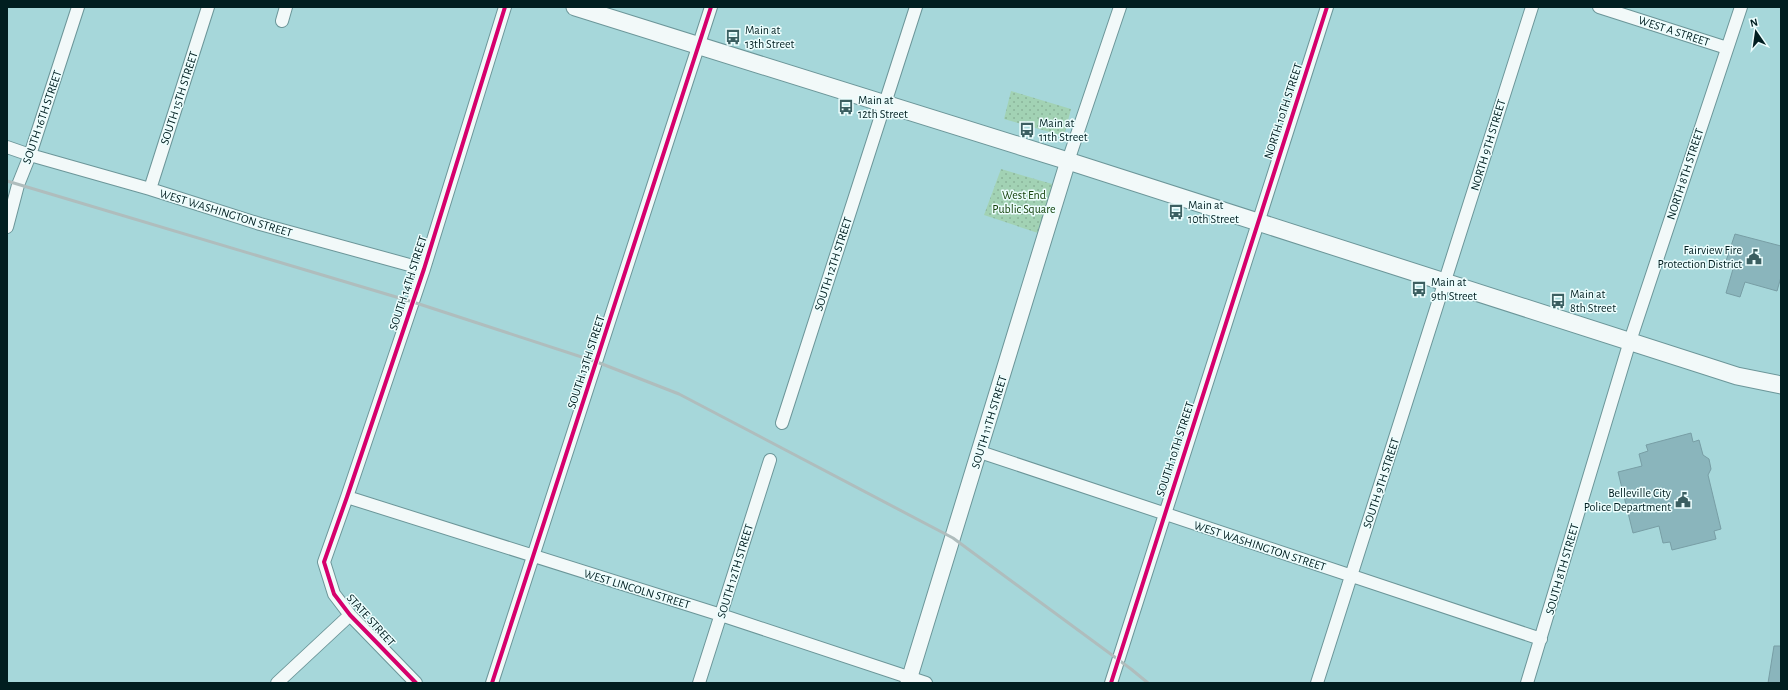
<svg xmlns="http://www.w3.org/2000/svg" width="1788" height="690" font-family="'Alegreya Sans',sans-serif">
  <defs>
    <pattern id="park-dots" width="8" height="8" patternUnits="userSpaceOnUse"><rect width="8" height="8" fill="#a2d2b4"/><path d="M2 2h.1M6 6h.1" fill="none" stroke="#8ab49a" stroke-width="1.8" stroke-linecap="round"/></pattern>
  </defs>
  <rect width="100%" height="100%" fill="#a6d7da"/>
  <path fill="url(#park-dots)" d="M 1011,91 L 1071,109 L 1064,136 L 1004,119 Z
    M 1001,169 L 1059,186 L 1038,233 L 984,215 Z"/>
  <path fill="#8ab5bc" stroke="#789ea5" d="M 1735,234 L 1781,246 L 1781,277 L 1777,291 L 1745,282 L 1740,297 L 1726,293 L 1733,269 L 1724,267 Z
    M 1691,433 L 1693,442 L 1699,440 L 1703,455 L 1709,459 L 1711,469 L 1708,475 L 1721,529 L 1714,531 L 1716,539 L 1672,550 L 1670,542 L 1663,543 L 1659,526 L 1633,533 L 1618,472 L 1642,466 L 1639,454 L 1648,451 L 1646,445 Z
    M 1774,646 L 1781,646 L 1781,683 L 1768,683 Z"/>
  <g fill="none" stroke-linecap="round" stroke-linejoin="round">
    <defs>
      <path id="minor" d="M 1599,7 L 1727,48
        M 282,21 L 286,7
        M 7,147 L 30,155 L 150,189 L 260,224 L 424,269
        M 1068,161 L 1120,7
        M 150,189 L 208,7
        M 7,227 L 18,185 L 30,155 L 78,7
        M 782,423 L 916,7
        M 980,452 L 1541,639
        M 347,497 L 721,615 L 926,683
        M 277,683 L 350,615
        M 416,683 L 350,615 L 334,594 L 324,562 L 347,497 L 424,269 L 505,7
        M 492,683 L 711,7
        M 699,683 L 770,460
        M 1111,683 L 1327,7
        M 1317,683 L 1532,7
        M 1527,683 L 1630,341 L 1741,7"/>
      <path id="tertiary" d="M 908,683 L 1068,161"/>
      <path id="secondary" d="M 575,7 L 1068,161 L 1737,376 L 1781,385"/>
    </defs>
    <use href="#minor" stroke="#6c9699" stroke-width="14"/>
    <use href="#tertiary" stroke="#6c9699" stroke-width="17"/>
    <use href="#secondary" stroke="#6c9699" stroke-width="19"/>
    <use href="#minor" stroke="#f2f9f9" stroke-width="12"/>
    <use href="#tertiary" stroke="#f2f9f9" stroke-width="15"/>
    <use href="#secondary" stroke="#f2f9f9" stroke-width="17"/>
    <path stroke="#afbdbd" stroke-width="3" d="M 7,181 L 413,302 L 597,362 L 679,394 L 953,538 L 1131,669 L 1148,683"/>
    <defs>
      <path id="cycleway" d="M 416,683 L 350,615 L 334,594 L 324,562 L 347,497 L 424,269 L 505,7
        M 492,683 L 711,7
        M 1111,683 L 1327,7"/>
    </defs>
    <use href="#cycleway" stroke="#edfefe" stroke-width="6"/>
    <use href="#cycleway" stroke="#d6006c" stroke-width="4"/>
  </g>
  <defs>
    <symbol id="bus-bare" viewBox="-9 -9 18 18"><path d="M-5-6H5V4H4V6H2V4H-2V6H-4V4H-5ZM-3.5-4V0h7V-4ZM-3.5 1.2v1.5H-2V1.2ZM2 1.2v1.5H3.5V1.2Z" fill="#3b5f61" stroke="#edfefe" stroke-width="2.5" paint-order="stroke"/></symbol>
    <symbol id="civic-bare" viewBox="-9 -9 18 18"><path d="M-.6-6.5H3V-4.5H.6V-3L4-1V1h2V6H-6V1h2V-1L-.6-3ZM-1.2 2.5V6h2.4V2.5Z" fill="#3b5f61" stroke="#edfefe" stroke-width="2.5" paint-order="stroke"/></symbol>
  </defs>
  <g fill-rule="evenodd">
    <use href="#bus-bare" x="722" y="26" width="22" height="22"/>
    <use href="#bus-bare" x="835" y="96" width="22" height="22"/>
    <use href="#bus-bare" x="1016" y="119" width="22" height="22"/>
    <use href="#bus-bare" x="1165" y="201" width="22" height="22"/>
    <use href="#civic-bare" x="1743" y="246" width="22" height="22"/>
    <use href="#bus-bare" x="1408" y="278" width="22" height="22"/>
    <use href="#bus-bare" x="1547" y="290" width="22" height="22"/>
    <use href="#civic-bare" x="1672" y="489" width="22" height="22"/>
  </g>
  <g text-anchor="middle" stroke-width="3" stroke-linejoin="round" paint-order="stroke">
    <g font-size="12" fill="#011e20" stroke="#edfefe" text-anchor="start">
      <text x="745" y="34">Main at<tspan x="745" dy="14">13th Street</tspan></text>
      <text x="858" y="104">Main at<tspan x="858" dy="14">12th Street</tspan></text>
      <text x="1039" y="127">Main at<tspan x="1039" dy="14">11th Street</tspan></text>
      <text x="1188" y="209">Main at<tspan x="1188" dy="14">10th Street</tspan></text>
      <text x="1742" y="254" text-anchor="end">Fairview Fire<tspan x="1742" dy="14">Protection District</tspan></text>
      <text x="1431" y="286">Main at<tspan x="1431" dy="14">9th Street</tspan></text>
      <text x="1570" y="298">Main at<tspan x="1570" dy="14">8th Street</tspan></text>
      <text x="1671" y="497" text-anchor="end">Belleville City<tspan x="1671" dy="14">Police Department</tspan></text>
    </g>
    <g font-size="12" fill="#011e20" stroke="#edfefe">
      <text transform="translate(1674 31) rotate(18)" y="4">WEST A STREET</text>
      <text transform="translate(179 98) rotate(-72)" y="4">SOUTH 15TH STREET</text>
      <text transform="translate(1283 111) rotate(-72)" y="4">NORTH 10TH STREET</text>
      <text transform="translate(42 117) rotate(-71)" y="4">SOUTH 16TH STREET</text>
      <text transform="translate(1488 145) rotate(-73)" y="4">NORTH 9TH STREET</text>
      <text transform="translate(1685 174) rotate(-72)" y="4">NORTH 8TH STREET</text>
      <text transform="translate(226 213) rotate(17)" y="4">WEST WASHINGTON STREET</text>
      <text transform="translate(833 264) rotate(-72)" y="4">SOUTH 12TH STREET</text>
      <text transform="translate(408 283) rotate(-72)" y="4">SOUTH 14TH STREET</text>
      <text transform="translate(586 362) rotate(-72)" y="4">SOUTH 13TH STREET</text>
      <text transform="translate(989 422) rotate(-73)" y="4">SOUTH 11TH STREET</text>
      <text transform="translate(1175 449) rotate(-72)" y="4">SOUTH 10TH STREET</text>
      <text transform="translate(1381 483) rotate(-72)" y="4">SOUTH 9TH STREET</text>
      <text transform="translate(1260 546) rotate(18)" y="4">WEST WASHINGTON STREET</text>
      <text transform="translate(1562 569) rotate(-74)" y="4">SOUTH 8TH STREET</text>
      <text transform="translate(735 571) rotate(-73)" y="4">SOUTH 12TH STREET</text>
      <text transform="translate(637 589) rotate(17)" y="4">WEST LINCOLN STREET</text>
      <text transform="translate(371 620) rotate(48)" y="4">STATE STREET</text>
    </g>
    <g font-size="12" fill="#15420b" stroke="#edfefe">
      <text x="1024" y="199">West End<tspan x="1024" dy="14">Public Square</tspan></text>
    </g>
  </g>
  <rect width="1788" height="690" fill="none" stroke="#011e20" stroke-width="16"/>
  <g transform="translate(1756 32) rotate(347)" stroke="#edfefe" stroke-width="3" paint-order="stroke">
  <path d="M0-3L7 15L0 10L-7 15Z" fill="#011e20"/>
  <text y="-6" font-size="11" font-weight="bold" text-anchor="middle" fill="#011e20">N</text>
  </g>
</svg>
